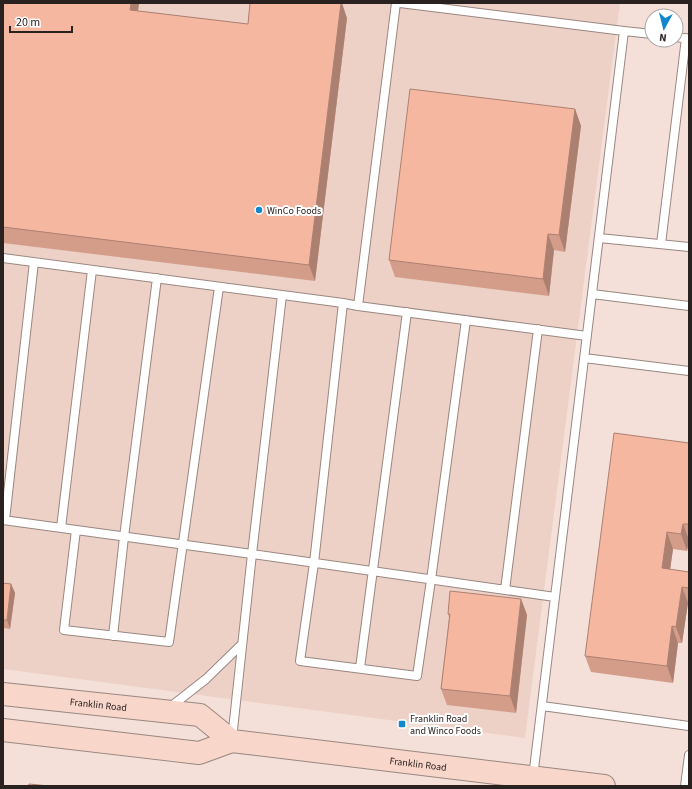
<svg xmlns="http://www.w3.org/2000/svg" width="692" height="789" font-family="'Source Sans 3',sans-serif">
  <rect width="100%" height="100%" fill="#f4e0d9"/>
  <path fill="#edd1c7" d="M 3,3 L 620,3 L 525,738 L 3,669 Z"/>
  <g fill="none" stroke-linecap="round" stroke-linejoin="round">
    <defs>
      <path id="lane" d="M 396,3 L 358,306 L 343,303 L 314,563 L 300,661 L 417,676 L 431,580 L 466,320
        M 400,3 L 624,31 L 555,597
        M 624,31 L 652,34
        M 676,37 L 689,39
        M 599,238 L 689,247
        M 661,244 L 686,38
        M 3,258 L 343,303
        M 592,294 L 689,306
        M 358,306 L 587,336
        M 584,358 L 689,371
        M 3,520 L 252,554 L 282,295
        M 5,520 L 34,262
        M 61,528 L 92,270
        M 76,530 L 64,630 L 169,642 L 219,287
        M 505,590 L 538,329
        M 113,636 L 124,537 L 157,278
        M 360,668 L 407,312
        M 542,706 L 689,726
        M 169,708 L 206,679 L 242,644
        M 232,739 L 252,554 L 555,597 L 533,777
        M 685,786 L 689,755"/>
      <g id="secondary">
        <path id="s1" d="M 3,694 L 200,715 L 232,741"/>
        <path id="s2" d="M 3,730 L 199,753 L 232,741 L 604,786"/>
      </g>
    </defs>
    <use href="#lane" stroke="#998781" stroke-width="10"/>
    <use href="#secondary" stroke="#998781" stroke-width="24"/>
    <use href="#lane" stroke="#fff" stroke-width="8"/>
    <use href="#secondary" stroke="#f9d6ca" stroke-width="22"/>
  </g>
  <path fill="#d49d8a" d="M 3,3 L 139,3 L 138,11 L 248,24 L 347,18 L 315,281 L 3,243 Z
    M 575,109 L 581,126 L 565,252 L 554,250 L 549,296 L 395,277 L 389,260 Z
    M 689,443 L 689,540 L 687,551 L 673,549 L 670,569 L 689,572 L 689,604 L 688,603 L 682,643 L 678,643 L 673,683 L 591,672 L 585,656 Z
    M 3,583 L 11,584 L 15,593 L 10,629 L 3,628 Z
    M 521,599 L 527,615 L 516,713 L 447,705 L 441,689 L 449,618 L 448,614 Z"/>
  <path fill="#ac8071" d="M 131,3 L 139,3 L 136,26 L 130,10 Z
    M 341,3 L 342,3 L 347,18 L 315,281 L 309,265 Z
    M 575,109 L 581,126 L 565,252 L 559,235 Z
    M 548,234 L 554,250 L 549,296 L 543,279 Z
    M 683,524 L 689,540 L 687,551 L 681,534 Z
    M 667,532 L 673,549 L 668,585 L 662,568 Z
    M 11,584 L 15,593 L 10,629 L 7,620 Z
    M 682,587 L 688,603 L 682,643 L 676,627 Z
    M 521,599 L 527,615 L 516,713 L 510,696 Z
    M 672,626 L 678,643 L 673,683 L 667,666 Z"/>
  <path fill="#f6b7a1" stroke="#ac8071" d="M 3,3 L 131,3 L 130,10 L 248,24 L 250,3 L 341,3 L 309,265 L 3,227 Z
    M 410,89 L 575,109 L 559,235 L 548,234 L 543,279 L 389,260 Z
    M 614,433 L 689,443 L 689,524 L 683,524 L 681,534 L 667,532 L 662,568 L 689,572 L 689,588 L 682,587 L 676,627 L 672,626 L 667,666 L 585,656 Z
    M 3,583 L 11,584 L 7,620 L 3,620 Z
    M 450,591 L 521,599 L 510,696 L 441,689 L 450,614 L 448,614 Z
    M 29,784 L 49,786 L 28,786 Z"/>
  <g fill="#1187cf" stroke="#fff" stroke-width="1.5">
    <circle cx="259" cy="210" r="4"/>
    <rect x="398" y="720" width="8" height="8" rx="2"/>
  </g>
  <g text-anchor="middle" stroke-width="4" stroke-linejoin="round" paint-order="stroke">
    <g font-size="10" fill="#2a2220" stroke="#fff" text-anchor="start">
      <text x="267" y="214">WinCo Foods</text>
      <text x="410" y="722">Franklin Road<tspan x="410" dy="12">and Winco Foods</tspan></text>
    </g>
    <g font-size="10" fill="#2a2220" stroke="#fff">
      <text dy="4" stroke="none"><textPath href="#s1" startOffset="96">Franklin Road</textPath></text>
      <text dy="4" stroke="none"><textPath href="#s2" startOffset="420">Franklin Road</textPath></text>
    </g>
  </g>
  <rect width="692" height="789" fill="none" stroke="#2a2220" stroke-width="8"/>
  <g transform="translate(664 28) rotate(187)"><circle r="19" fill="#ffffff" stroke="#aaa7a6"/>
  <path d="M0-3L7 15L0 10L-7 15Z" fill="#1187cf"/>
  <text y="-6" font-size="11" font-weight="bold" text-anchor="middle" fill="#2a2220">N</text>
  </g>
  <path d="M10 26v6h62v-6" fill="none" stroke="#2a2220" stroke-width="2"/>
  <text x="16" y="26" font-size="12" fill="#2a2220" stroke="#ffffff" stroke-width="3" paint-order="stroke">20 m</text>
</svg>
